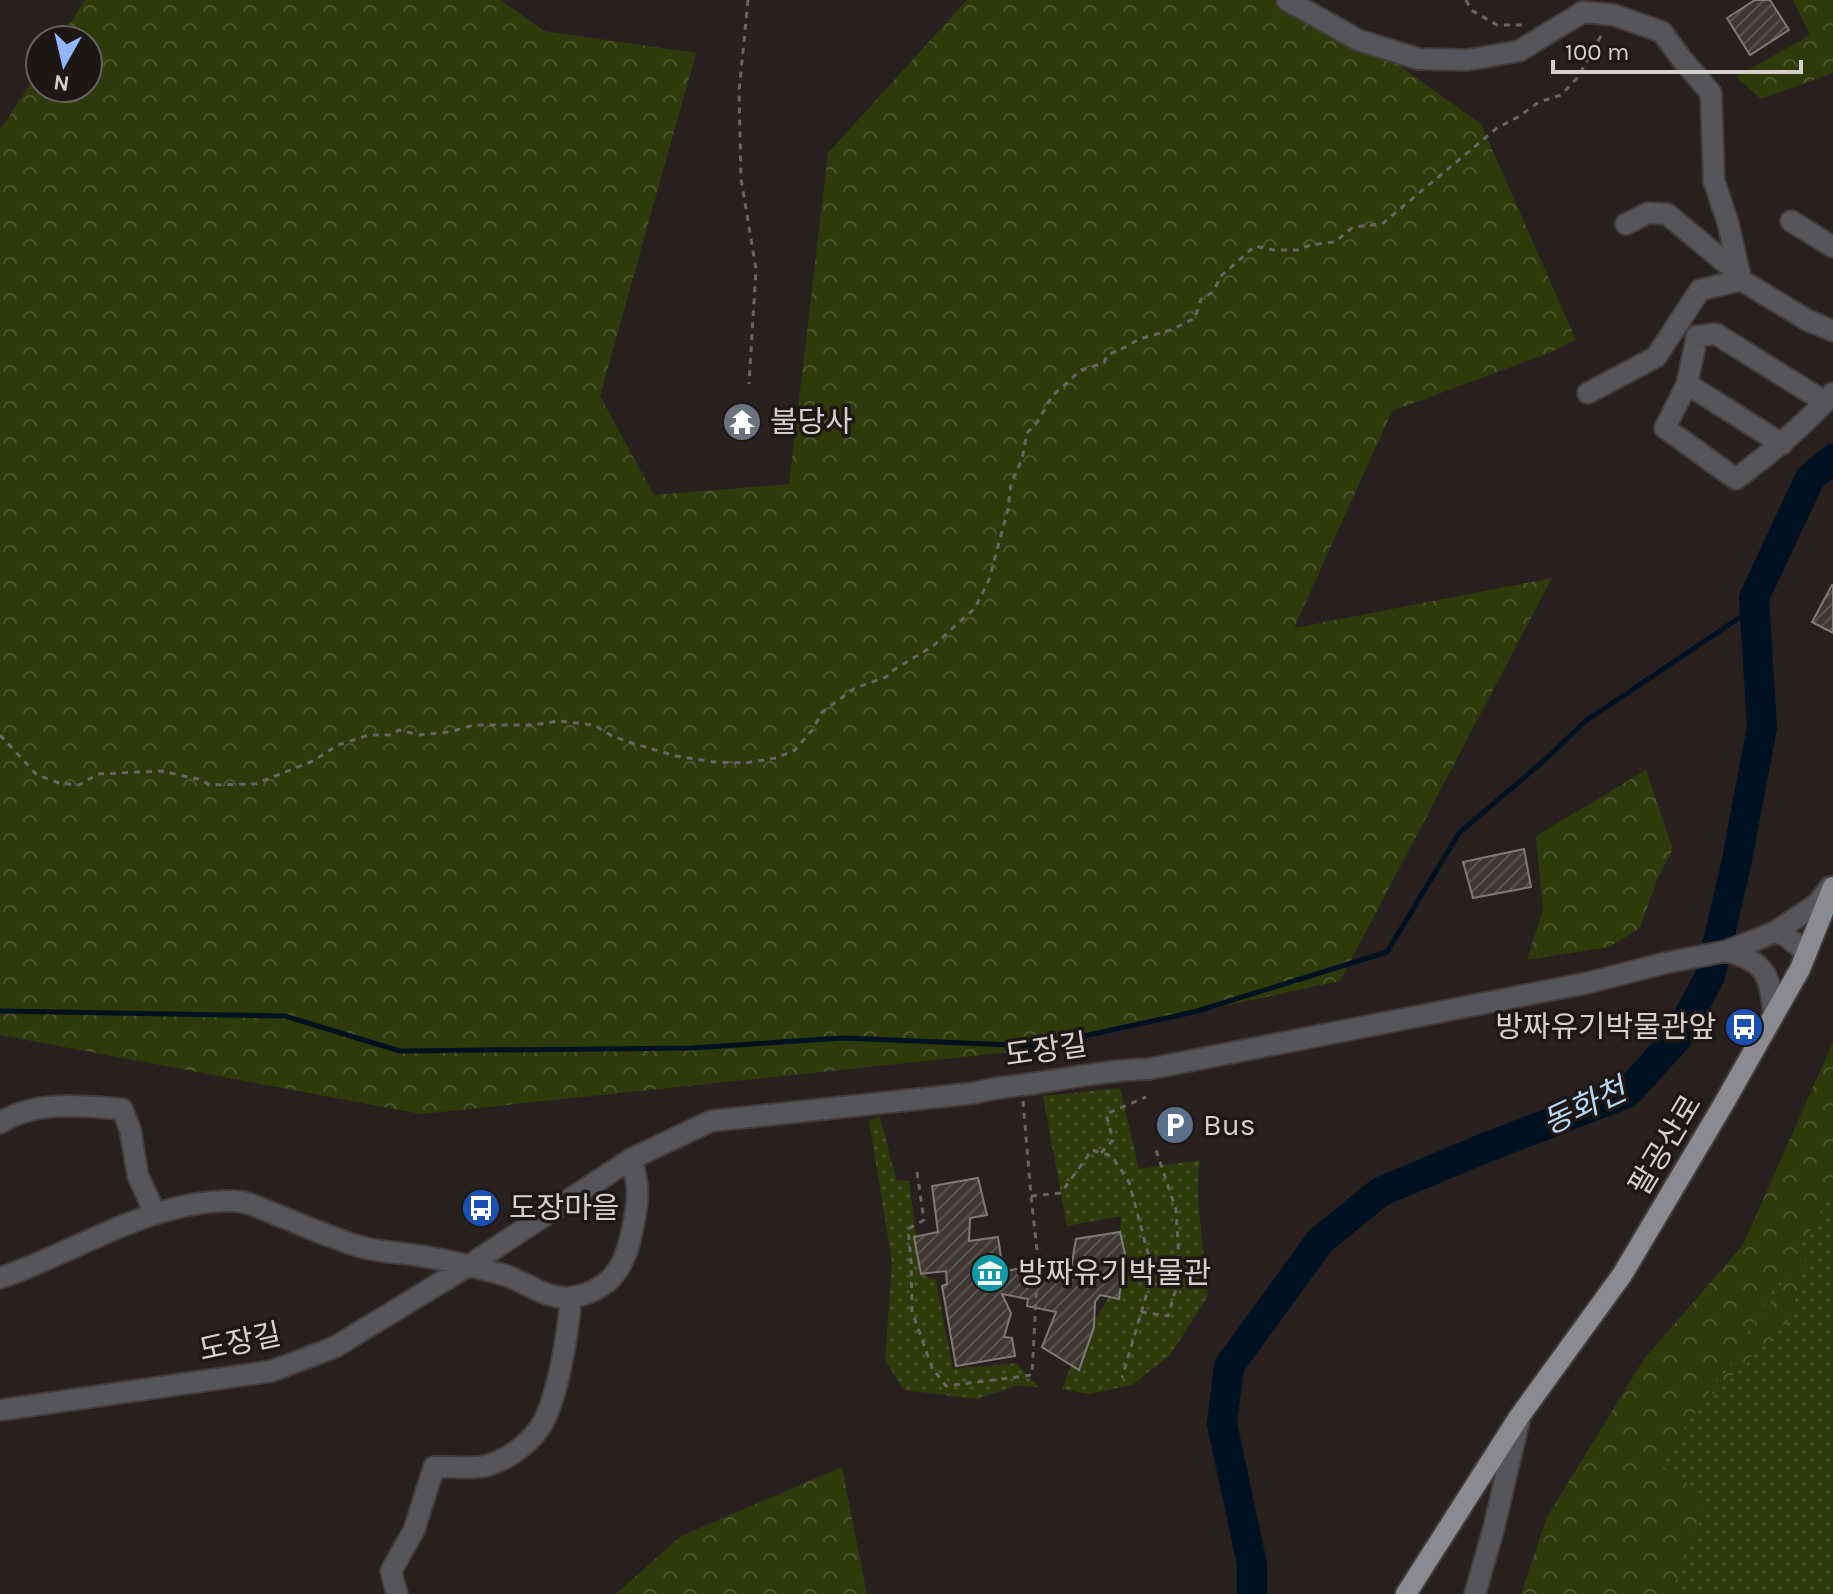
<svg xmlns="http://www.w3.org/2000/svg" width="1833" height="1594" font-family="Karla,'Noto Sans KR',sans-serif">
  <defs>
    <pattern id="forest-crowns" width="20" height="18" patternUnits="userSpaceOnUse" patternTransform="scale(2)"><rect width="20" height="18" fill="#2f3a0b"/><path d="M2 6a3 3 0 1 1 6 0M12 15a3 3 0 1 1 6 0" fill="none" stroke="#4c552d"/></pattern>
    <pattern id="park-dots" width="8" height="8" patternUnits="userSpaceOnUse" patternTransform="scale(2)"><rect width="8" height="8" fill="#2f3a0b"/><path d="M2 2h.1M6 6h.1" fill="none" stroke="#4c552d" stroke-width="1.8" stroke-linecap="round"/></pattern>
    <pattern id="building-hatch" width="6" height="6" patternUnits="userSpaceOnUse" patternTransform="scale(2)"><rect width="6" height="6" fill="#3e3734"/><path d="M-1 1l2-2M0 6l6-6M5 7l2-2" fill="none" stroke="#595350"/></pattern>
  </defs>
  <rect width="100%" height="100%" fill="#27201e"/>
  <path fill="url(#forest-crowns)" d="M 85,0 L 501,0 L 544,31 L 696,53 L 600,396 L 654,495 L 789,484 L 828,153 L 967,0 L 1308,0 L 1481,124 L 1576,340 L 1549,353 L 1392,411 L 1294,628 L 1552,578 L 1340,981 L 1011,1052 L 421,1114 L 0,1035 L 0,130 L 40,69 L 40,88 L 88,88 L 88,40 L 59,40 Z
    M 1793,0 L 1833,0 L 1833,73 L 1761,99 L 1736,77 L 1810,35 Z
    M 1646,770 L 1673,849 L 1657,880 L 1640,928 L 1609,947 L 1527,960 L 1543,909 L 1536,836 Z
    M 1833,1042 L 1833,1594 L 1521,1594 L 1547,1517 L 1644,1359 L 1743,1245 Z
    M 842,1467 L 867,1594 L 616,1594 L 681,1536 Z"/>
  <path fill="url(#park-dots)" fill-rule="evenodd" d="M 1120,1088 L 1139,1169 L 1200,1160 L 1198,1175 L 1198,1200 L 1208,1296 L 1170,1355 L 1132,1385 L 1089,1394 L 1062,1389 L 1079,1346 L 1113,1290 L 1119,1257 L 1121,1216 L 1067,1226 L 1043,1096 Z
    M 880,1116 L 896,1180 L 909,1181 L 921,1274 L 936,1280 L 953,1369 L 1016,1363 L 1039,1387 L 1015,1386 L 977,1399 L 904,1390 L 885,1360 L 892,1263 L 869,1120 Z
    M 1833,1191 L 1833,1594 L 1671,1594 L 1701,1511 L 1703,1495 L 1660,1465 L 1736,1352 ZM 1807,1250 L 1800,1287 L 1787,1322 L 1707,1400 L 1743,1346 L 1799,1256 Z"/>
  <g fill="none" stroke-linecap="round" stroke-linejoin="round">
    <path stroke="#001121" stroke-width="5" d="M 0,1011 L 285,1016 L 400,1051 L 692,1048 L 843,1038 L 1038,1046 L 1194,1012 L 1387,952 L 1459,833 L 1540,764 L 1587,720 L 1754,608"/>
    <path stroke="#001121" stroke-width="30" d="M 1252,1594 L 1252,1564 L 1222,1424 L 1229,1366 L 1320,1241 L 1380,1192 L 1475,1152 L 1627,1093 L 1677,1038 L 1710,976 L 1736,865 L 1762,727 L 1754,598 L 1810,478 L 1833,459"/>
  </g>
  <path fill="url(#building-hatch)" stroke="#807975" stroke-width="2" d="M 1755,0 L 1770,0 L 1789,30 L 1750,55 L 1727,18 Z
    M 1832,585 L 1833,585 L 1833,633 L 1812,622 Z
    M 1524,849 L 1531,887 L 1473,898 L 1463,862 Z
    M 978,1178 L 987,1215 L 970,1218 L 969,1241 L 998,1237 L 1003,1272 L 1033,1265 L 1032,1275 L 1069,1279 L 1076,1239 L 1120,1232 L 1125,1254 L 1119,1299 L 1100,1295 L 1095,1302 L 1094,1327 L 1079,1370 L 1042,1347 L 1056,1312 L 1027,1306 L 1028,1299 L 1002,1294 L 1011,1313 L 1004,1337 L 1012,1338 L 1015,1356 L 956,1366 L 942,1286 L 947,1284 L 946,1271 L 921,1274 L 914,1237 L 938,1232 L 932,1186 Z"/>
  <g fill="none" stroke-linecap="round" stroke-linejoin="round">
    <defs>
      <path id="minor" d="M 1287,0 L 1358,40 L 1419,59 L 1467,60 L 1519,51 L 1583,12 L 1614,15 L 1662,32 L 1680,57 L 1711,93 L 1714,181 L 1728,223 L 1741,280 L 1807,320 L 1833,331
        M 1791,221 L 1833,247
        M 1626,224 L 1648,213 L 1667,214 L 1739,274
        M 1687,384 L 1782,444
        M 1588,393 L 1656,357 L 1700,290 L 1741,280
        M 1825,402 L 1716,334 L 1697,336 L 1687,384 L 1665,428 L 1736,479 C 1770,453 1804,426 1833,393
        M 1775,932 L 1817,904 L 1830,887
        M 1727,951 C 1768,963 1769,975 1774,1015
        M 0,1123 C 35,1100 81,1106 122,1109 L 130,1129 L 138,1176 L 155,1213
        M 0,1278 C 77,1252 151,1199 235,1201 C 247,1201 259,1208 270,1212 C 298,1223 326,1236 355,1245 C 374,1252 396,1252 415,1255 C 445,1259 475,1267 504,1275 C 527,1282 547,1301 573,1297 C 608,1291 624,1269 631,1236 C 638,1204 641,1190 631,1159
        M 0,1410 L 272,1371 L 335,1347 L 468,1266 L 631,1159 L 711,1121 L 975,1093 C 995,1087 1016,1086 1037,1083 C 1074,1077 1111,1070 1149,1069 L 1587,983 L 1665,963 L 1727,951 L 1775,932 L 1786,936 L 1807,953
        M 397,1594 L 391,1571 L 414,1530 L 434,1467 C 451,1466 473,1470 489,1465 C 508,1459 527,1445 539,1429 C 558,1402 568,1331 571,1298
        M 1475,1594 L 1493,1531 L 1519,1421"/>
      <path id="major" d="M 1406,1594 L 1519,1417 L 1622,1275 L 1723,1105 L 1800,969 L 1833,887"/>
    </defs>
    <use href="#minor" stroke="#433c3a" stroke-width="24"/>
    <use href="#major" stroke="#433c3a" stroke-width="24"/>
    <path stroke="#6a6462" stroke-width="3" stroke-dasharray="6 6" stroke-linecap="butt" d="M 748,0 L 739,92 L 741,179 L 756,269 L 749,384
      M 1466,0 L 1471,10 L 1497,25 L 1524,25
      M 0,735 L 37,775 L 59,783 L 79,785 L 98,774 L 162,771 L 202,780 L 209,785 L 255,784 L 313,761 L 338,745 L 369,735 L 391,735 L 399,730 L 419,735 L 449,732 L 474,725 L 533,725 L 559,721 L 594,725 L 612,736 L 635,744 L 676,756 L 714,762 L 745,763 L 776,758 L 795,750 L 813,729 L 822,712 L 855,688 L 886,677 L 892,671 L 933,646 L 975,608 L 989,580 L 1008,509 L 1011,484 L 1022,459 L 1027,433 L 1038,421 L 1052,396 L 1081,370 L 1104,363 L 1107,355 L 1128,346 L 1139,339 L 1171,330 L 1195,318 L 1201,299 L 1213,292 L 1221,276 L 1255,246 L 1274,250 L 1298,250 L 1310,245 L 1335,242 L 1353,227 L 1382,224 L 1497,128 L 1518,117 L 1539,102 L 1561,95 L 1578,77 L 1602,34
      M 1101,1153 L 1113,1140 L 1106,1114 L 1146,1097
      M 917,1172 L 924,1220 L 908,1229 L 911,1261 L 912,1311 L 932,1368 L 946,1386 L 1032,1375 L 1038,1259 L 1031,1196 L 1023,1101
      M 1031,1196 L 1061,1193 L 1092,1150 L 1112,1156 L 1129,1182 L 1153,1272 L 1122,1378
      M 1141,1312 L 1168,1316 L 1180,1275 L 1176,1210 L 1156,1150"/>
    <use href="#minor" stroke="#56565a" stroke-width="20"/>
    <use href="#major" stroke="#8a8b91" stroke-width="20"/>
  </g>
  <defs>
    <symbol id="temple-disc" viewBox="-11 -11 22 22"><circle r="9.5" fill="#6b7280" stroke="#1d1715"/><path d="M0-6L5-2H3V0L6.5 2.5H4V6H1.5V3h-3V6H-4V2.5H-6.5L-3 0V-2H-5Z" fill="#fff"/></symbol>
    <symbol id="bus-disc" viewBox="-11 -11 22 22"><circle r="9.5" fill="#1a4fb4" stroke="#1d1715"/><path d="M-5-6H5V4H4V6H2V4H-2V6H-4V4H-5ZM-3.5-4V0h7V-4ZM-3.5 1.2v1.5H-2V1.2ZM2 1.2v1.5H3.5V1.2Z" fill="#fff"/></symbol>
    <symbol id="parking-disc" viewBox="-11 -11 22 22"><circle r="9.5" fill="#5c6f8a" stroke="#1d1715"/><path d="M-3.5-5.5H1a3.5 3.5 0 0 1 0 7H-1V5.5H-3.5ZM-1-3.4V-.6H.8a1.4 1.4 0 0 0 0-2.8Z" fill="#fff"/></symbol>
    <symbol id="museum-disc" viewBox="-11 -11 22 22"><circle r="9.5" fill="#0f9aa8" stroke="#1d1715"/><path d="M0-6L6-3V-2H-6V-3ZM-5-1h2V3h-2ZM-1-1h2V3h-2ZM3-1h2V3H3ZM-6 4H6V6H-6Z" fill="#fff"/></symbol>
  </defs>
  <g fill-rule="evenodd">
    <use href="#temple-disc" x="720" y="400" width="44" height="44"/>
    <use href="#bus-disc" x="1722" y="1005" width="44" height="44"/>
    <use href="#parking-disc" x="1153" y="1103" width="44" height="44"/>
    <use href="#bus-disc" x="459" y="1186" width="44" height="44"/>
    <use href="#museum-disc" x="968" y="1251" width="44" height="44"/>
  </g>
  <g text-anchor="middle" stroke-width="7" stroke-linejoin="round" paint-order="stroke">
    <g font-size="30" fill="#d5d0ce" stroke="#1d1715" text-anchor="start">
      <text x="770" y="432">불당사</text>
      <text x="1716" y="1037" text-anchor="end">방짜유기박물관앞</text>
      <text x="1203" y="1135">Bus</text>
      <text x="509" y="1218">도장마을</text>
      <text x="1018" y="1283">방짜유기박물관</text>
    </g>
    <g font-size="30" fill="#d5d0ce" stroke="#1d1715">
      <text transform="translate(1046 1050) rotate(-8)" y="10">도장길</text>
      <text transform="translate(1665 1145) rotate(-59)" y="10">팔공산로</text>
      <text transform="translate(240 1342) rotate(-12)" y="10">도장길</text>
    </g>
    <g font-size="32" font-style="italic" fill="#b5d7f4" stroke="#1d1715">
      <text transform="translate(1584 1106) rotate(-25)" y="11">동화천</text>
    </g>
  </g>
  <g transform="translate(64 64) rotate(188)"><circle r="38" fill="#1d1715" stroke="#67615f" stroke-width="2"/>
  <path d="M0-6L14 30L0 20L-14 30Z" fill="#92b7fd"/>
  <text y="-12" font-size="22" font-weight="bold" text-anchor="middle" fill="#d5d0ce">N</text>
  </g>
  <path d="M1553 60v12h248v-12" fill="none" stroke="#d5d0ce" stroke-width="4"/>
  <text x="1565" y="60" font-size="24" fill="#d5d0ce" stroke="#1d1715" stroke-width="6" paint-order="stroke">100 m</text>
</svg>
